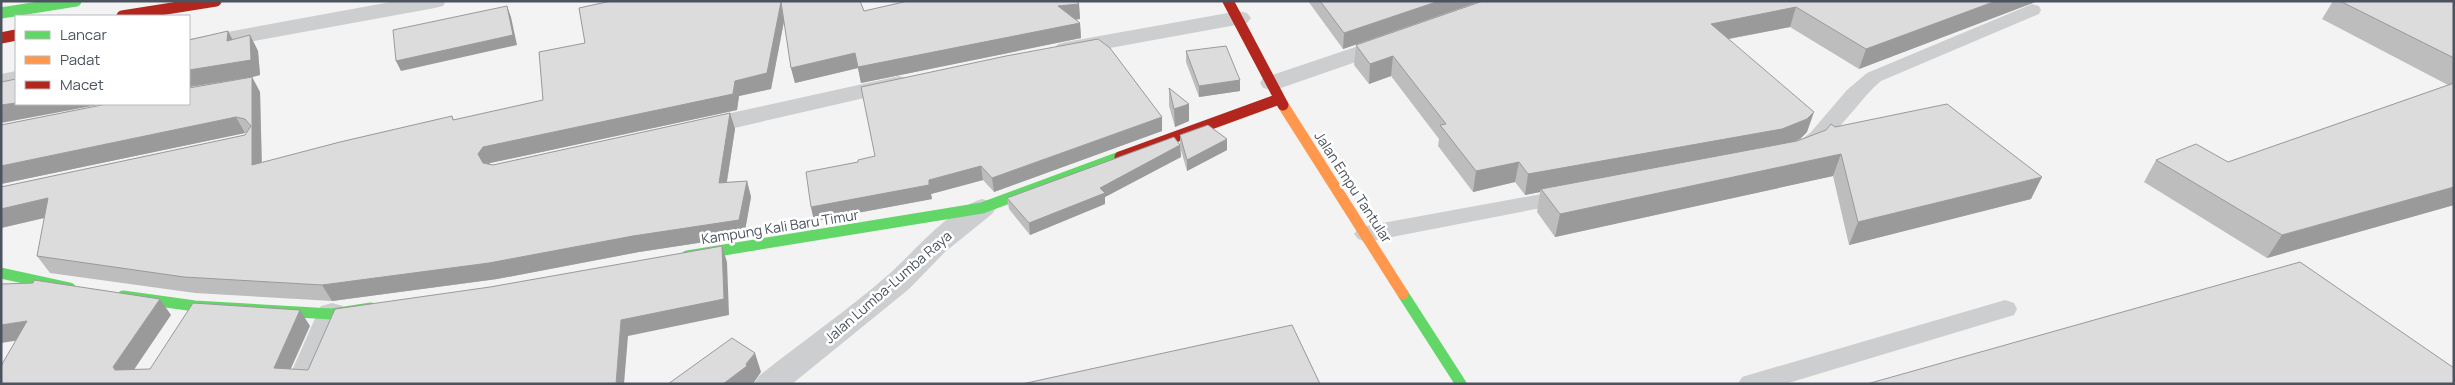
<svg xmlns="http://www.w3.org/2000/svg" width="2455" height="385" font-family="Manrope,sans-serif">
  <rect width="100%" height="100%" fill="#f3f3f3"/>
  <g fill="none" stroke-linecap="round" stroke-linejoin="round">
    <path fill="#cdced0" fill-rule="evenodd" d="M 2032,4 L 2039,6 L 2041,10 L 2039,14 L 1881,81 C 1858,99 1822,161 1793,154 L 1790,149 L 1811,132 L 1847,90 L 1867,73 Z
      M 1569,189 L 1577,191 L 1580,196 L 1577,201 L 1366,242 L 1358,239 L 1354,234 L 1358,229 L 1366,226 Z
      M 2005,300 L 2014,303 L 2017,309 L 2014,315 L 1785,384 L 1738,384 L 1742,377 Z"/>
    <path fill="#cdced0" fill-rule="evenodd" d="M 396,1 L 446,1 L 443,6 L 435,8 L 189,53 L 189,39 Z
      M 1239,11 L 1247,13 L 1251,18 L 1247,23 L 1066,56 L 1058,54 L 1054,49 L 1058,44 L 1066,42 Z
      M 1391,35 L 1399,37 L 1403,42 L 1399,47 L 1281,88 L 1272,90 L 1263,88 L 1260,83 L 1263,78 Z
      M 16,71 L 16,85 L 1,88 L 1,74 Z
      M 899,76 L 908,78 L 911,83 L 908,88 L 695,137 L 686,134 L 682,129 L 686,124 L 695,121 Z
      M 982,199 L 992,202 L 996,208 L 992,214 L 945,252 L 909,289 L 792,384 L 754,384 L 759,376 C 801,342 847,311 888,275 C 913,253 950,208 982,199 Z
      M 332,303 L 343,306 L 347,314 L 318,384 L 286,384 L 317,314 L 321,306 Z"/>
    <path stroke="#63d668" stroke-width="11" d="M 1,13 L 76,1
      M 687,256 L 982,208 L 1120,157
      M 1,273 L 70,288
      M 1403,294 L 1461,384
      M 123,296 L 195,306 L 332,314 L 371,308"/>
    <path stroke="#ff974d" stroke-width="11" d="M 1283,105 L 1403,294"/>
    <path stroke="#b3261e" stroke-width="11" d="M 1228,1 L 1283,105
      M 122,16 L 216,1
      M 1,38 L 16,35
      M 1120,157 L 1279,99"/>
  </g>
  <path fill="#bdbdbe" d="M 611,1 L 860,1 L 864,11 L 908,1 L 1077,1 L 1079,4 L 1080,19 L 1075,20 L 1080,23 L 1081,38 L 861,83 L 858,68 L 795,83 L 791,68 L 784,21 L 771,89 L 739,96 L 737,110 L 490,163 L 489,164 L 493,165 L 730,113 L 735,129 L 727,182 L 747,181 L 751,197 L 744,236 L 639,252 L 497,279 L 332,301 L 195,293 L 50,273 L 37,256 L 45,218 L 1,228 L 1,187 L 245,135 L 246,133 L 245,133 L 1,184 L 1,125 L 107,104 L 189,104 L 189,88 L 246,78 L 189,87 L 189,40 L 228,31 L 232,40 L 250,35 L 258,51 L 260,75 L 252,77 L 260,92 L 262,163 L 340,142 L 452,116 L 454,120 L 543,100 L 539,52 L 585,43 L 579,8 Z
    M 1308,1 L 1481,1 L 1343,49 Z
    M 1483,1 L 2038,1 L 1859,69 L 1790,27 L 1729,39 L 1807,132 L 1800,139 L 1793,142 L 1835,127 L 2031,199 L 1849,245 L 1833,176 L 1555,237 L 1537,212 L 1540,192 L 1525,195 L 1515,182 L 1473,192 L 1438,146 L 1439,139 L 1391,76 L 1369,84 L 1354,65 L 1356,45 Z
    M 2333,1 L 2454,1 L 2454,205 L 2267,258 L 2144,182 L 2156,160 L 2228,162 L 2448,85 L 2322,19 Z
    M 1186,51 L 1240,80 L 1240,91 L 1199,97 L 1186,62 Z
    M 1169,88 L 1189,121 L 1175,127 L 1169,106 Z
    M 1162,117 L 1162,131 L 994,192 L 983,180 L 931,194 L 932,199 L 814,221 L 811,207 Z
    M 1180,135 L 1227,150 L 1187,171 L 1180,147 L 1181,157 L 1105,197 L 1105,204 L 1030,235 L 1009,209 L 1007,198 L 1180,145 Z"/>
  <path fill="#9a9a9b" d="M 1439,1 L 1481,1 L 1343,49 L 1344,33 Z
    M 1996,1 L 2038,1 L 1859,69 L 1866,49 Z
    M 781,2 L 785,16 L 771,89 L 739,96 L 737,110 L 490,163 L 485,170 L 478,154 L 483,147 Z
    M 1079,4 L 1080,19 L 1060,21 L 1058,6 Z
    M 507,6 L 511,17 L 517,45 L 401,71 L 396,61 Z
    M 1796,7 L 1790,27 L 1706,43 L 1711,24 Z
    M 1080,23 L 1081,38 L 861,83 L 858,68 L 795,83 L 791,68 L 855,53 Z
    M 228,31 L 236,46 L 227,41 Z
    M 250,35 L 258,51 L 260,75 L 252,77 L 260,92 L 262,181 L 252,165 L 252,77 L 189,87 L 189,70 Z
    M 1393,56 L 1391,76 L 1369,84 L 1370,64 Z
    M 1240,80 L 1240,91 L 1199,97 L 1199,86 Z
    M 16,103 L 16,104 L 103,104 L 1,123 L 1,105 Z
    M 1189,104 L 1189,121 L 1175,127 L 1174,109 Z
    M 1814,112 L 1807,132 L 1800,139 L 1775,149 L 1541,189 L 1540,192 L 1525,195 L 1528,174 Z
    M 730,113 L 735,129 L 724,199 L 719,183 Z
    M 236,117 L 245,133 L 1,184 L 1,166 Z
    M 1162,117 L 1162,131 L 994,192 L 992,178 Z
    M 1227,139 L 1227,150 L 1187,171 L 1187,160 Z
    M 1180,145 L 1181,157 L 1105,197 L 1105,204 L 1030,235 L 1029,223 L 1100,188 Z
    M 1841,154 L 1833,176 L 1555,237 L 1560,214 Z
    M 1519,162 L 1515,182 L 1473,192 L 1476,171 Z
    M 981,166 L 983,180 L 931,194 L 932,199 L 814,221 L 811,207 L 929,180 Z
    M 2042,177 L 2031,199 L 1849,245 L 1858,222 Z
    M 747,181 L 751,197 L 744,236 L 639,252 L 497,279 L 332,301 L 322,285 Z
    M 2454,187 L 2454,205 L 2267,258 L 2282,235 Z
    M 48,198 L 60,214 L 1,228 L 1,209 Z
    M 722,246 L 727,262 L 729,315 L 628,336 L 624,384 L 616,384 L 621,320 Z
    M 160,299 L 171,315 L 125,383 L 113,367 Z
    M 300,310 L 310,326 L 284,384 L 274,368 Z
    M 27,321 L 39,337 L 1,343 L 1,325 Z
    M 755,353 L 761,372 L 753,384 L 723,384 L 746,364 Z"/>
  <path fill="#dcdcdd" stroke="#9a9a9b" d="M 611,1 L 860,1 L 864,11 L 908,1 L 1077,1 L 1079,4 L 1058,6 L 1080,23 L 858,67 L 855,53 L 791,68 L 781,2 L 767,73 L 735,81 L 733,94 L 483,147 L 478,154 L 483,163 L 493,165 L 730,113 L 719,183 L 747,181 L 739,220 L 633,236 L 489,263 L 322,285 L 184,277 L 37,256 L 48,198 L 1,209 L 1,187 L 245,135 L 251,126 L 245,119 L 236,117 L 1,166 L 1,125 L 107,104 L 189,104 L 189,88 L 252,77 L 252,165 L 340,142 L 452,116 L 453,120 L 543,100 L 539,52 L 585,43 L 579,8 Z
    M 1320,1 L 1439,1 L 1344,33 Z
    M 1483,1 L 1996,1 L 1866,49 L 1796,7 L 1711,24 L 1814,112 L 1807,119 L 1782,129 L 1528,174 L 1519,162 L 1476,171 L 1440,125 L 1446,124 L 1393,56 L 1370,64 L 1356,45 Z
    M 2340,1 L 2454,1 L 2454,58 Z
    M 507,6 L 513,35 L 396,61 L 393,30 Z
    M 228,31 L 227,41 L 250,35 L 251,60 L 189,70 L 189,40 Z
    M 1098,39 L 1110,48 L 1162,117 L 992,178 L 981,166 L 929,180 L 929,185 L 811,207 L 806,172 L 858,162 L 858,160 L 875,156 L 861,87 L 1006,56 Z
    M 1226,46 L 1240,80 L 1199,86 L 1186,51 Z
    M 16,79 L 16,103 L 1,105 L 1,82 Z
    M 2454,83 L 2454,187 L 2282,235 L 2156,160 L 2196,144 L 2228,162 Z
    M 1169,88 L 1189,104 L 1174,109 Z
    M 1947,104 L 2042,177 L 1858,222 L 1841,154 L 1560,214 L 1541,189 L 1797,141 L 1826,130 L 1831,124 L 1835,127 Z
    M 1208,125 L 1227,139 L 1187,160 L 1180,135 Z
    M 1174,137 L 1180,145 L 1100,188 L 1105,193 L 1029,223 L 1007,198 Z
    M 722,246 L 724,299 L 621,320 L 616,384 L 613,383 L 613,384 L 1,384 L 1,366 L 27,321 L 1,325 L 1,284 L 33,283 L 34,280 L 160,299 L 113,367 L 115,370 L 150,369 L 193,303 L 300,310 L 274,368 L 308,370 L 335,309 L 490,287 Z
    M 2300,262 L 2454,368 L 2454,384 L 1867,384 Z
    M 1292,325 L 1320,384 L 1022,384 Z
    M 732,338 L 755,353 L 746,364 L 747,366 L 723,384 L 668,384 Z"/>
  <g text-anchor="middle" stroke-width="5" stroke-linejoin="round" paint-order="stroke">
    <g font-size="14" fill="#4b535e" stroke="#fff">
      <text transform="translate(1353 187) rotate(57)" y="5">Jalan Empu Tantular</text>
      <text transform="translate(780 227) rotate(-9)" y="5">Kampung Kali Baru Timur</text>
      <text transform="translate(888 287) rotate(-41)" y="5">Jalan Lumba-Lumba Raya</text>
    </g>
  </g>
  <rect width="2455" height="385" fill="none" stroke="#4b535e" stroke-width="5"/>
  <rect x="15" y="15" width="175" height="90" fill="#ffffff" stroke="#b7babf"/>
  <rect x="25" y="31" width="25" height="8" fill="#63d668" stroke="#b7babf"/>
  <text x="60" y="40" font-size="15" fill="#4b535e">Lancar</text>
  <rect x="25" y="56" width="25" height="8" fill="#ff974d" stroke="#b7babf"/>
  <text x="60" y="65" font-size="15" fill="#4b535e">Padat</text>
  <rect x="25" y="81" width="25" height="8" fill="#b3261e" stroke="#b7babf"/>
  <text x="60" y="90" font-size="15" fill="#4b535e">Macet</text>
</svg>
